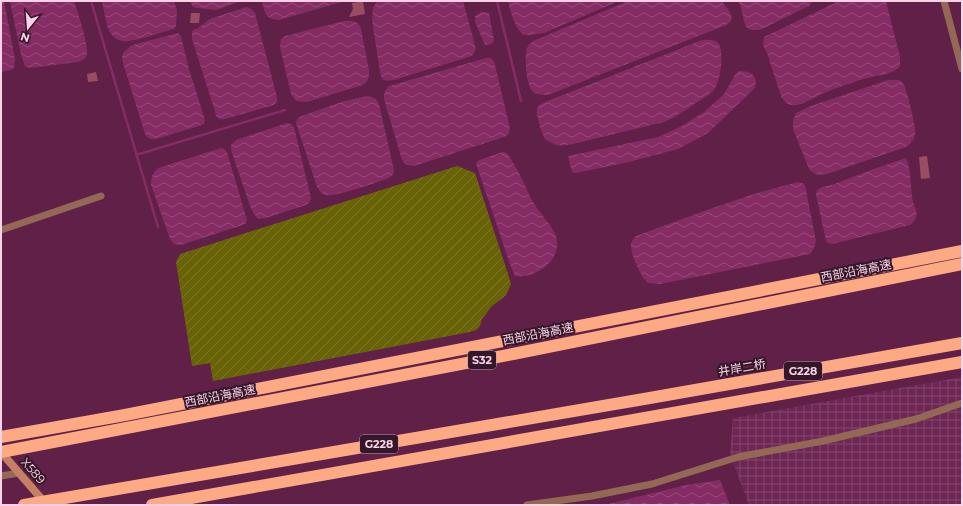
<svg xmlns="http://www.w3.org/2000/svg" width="963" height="506" font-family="Montserrat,'Noto Sans SC',sans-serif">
  <defs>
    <pattern id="industrial-grid" width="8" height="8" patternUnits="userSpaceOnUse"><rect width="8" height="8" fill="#6e2754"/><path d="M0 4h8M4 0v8" fill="none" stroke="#84456d"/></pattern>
    <pattern id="garden-furrows" width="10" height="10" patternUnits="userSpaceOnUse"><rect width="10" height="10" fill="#696307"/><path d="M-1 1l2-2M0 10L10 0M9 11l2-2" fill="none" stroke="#7f782b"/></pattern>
    <pattern id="water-waves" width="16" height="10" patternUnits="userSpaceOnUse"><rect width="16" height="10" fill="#862c65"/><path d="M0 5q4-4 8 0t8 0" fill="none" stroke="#984a7b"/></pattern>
  </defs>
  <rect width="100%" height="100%" fill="#602048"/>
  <path fill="url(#industrial-grid)" d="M 962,377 L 962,505 L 749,505 L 730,454 L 733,418 Z"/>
  <path fill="url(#garden-furrows)" d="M 457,166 L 475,173 L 508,274 L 511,284 L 508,291 L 505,296 L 492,306 L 482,319 L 480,326 L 476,330 L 470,332 L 213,381 L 210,363 L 192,366 L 176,262 L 180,254 Z"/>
  <path fill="url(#water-waves)" d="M 1,1 L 4,1 L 15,59 L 14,68 L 11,70 L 1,72 Z
    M 10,1 L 74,1 C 77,11 91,49 86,57 C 84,60 81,61 78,62 L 30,68 L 25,66 L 21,55 Z
    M 102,1 L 174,1 L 177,10 L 176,26 L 174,29 C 163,32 131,43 122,41 C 118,40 114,38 111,34 C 106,26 104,11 102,1 Z
    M 190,1 L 241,1 L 216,10 L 198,8 L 193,7 Z
    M 262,1 L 345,1 L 279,20 C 265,19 265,13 262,1 Z
    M 378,1 L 463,1 L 476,49 L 474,53 L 472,56 L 394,80 C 385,81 382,82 380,72 L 372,20 L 373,8 L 376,3 Z
    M 508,1 L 619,1 L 544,33 L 530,35 L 523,35 C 514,26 511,13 508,1 Z
    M 628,1 L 722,1 C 725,6 736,17 730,22 C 728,24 726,25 724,26 L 548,95 C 543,95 536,95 533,92 C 526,86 524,56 527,48 C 528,45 531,43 533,41 Z
    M 738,1 L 813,1 L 809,6 L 762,29 C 738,35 747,15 738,1 Z
    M 839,1 L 886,1 L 900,57 L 900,66 C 894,74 880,75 871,77 C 856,81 839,87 824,93 C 815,97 805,104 796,105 C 788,106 784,102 781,96 L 767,53 L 763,45 L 764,37 Z
    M 247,7 C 251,8 253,10 255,13 L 277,97 L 277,102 L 274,105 L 225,119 C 220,120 217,119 216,115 L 192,39 L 192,33 L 193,30 L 198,28 L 210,19 L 243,8 Z
    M 481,12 L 489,13 L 494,40 L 492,44 L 485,45 L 475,22 L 475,16 Z
    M 344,21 C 352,20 358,21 361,29 L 369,70 C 369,77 369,81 363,85 L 307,102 L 296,101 L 291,94 L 280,47 L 281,39 L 285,36 Z
    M 178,33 L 181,36 L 189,69 L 205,120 L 204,124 L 202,125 L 156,139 C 150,139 148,139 145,134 L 123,63 L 122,57 L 123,53 L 126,50 L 132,45 Z
    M 702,40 C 707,40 713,39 717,42 C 726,49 720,82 714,90 C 709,95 702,99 696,103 C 686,110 676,117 664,122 L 573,144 C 566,145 558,147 552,143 C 550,142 548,141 546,140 C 542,135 536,116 537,110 C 538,105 541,104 545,102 Z
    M 486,58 L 491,58 L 494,61 L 509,124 L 510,129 L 508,135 L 504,137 L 414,166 C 408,165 405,165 402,160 L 384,99 C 384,93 385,90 389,86 Z
    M 739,71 C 751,71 758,75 755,88 L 708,133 L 678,149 L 629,162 L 576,173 L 572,172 L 568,156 L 658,137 L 682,126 L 704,112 L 724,94 L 735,75 Z
    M 888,80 C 892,80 897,79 901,81 C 907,85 913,119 915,127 C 916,136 914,141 906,147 L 827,174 C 819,175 815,176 809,169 L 793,129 L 793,120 L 796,113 L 811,106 Z
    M 369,96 L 376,99 L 379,104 L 394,170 C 394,175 391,177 386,179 C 375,183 336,197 326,195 C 321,194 319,190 317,187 L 296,123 L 297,120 L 299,117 C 322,109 345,99 369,96 Z
    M 287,123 L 291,124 L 294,127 L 311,198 L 309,203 L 306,205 L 266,218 L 258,219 L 254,214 L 250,206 L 231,150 L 231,145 L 236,140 Z
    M 221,148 L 223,148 L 227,152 L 247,220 L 246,223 L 243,225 L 181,245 L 174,244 L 170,239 L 151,185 C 151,177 152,174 158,168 Z
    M 503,152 L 507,153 C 512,161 517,169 521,177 C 526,186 529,197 535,205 C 541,215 552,225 556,236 C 563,260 536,279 515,276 L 511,267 L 476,164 L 479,160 Z
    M 906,158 C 912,172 910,187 913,202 C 914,207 918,212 916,217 C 915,221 912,223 910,225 L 832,244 L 828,243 L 826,241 L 817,199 C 816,196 815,192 818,190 C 821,186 828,186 832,185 C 857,175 881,166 906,158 Z
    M 798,182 L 802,183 L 805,185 L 816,241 L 814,248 L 810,254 L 660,284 L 648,283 C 641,277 630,254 631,244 C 632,241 633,239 636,236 L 704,211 L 754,194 Z
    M 720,480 L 730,505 L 604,505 L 686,485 Z"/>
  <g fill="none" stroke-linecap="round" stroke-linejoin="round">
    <path stroke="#862c65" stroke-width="2.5" d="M 91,1 L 158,227
      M 497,1 L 521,101
      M 136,155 L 285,110"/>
  </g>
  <path fill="#9a4d61" d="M 363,1 L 365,14 L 349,17 L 353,9 L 352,3 Z
    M 191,13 L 200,13 L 199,23 L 190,23 Z
    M 96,72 L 98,81 L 88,82 L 87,74 Z
    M 927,156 L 930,178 L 921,179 L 919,157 Z"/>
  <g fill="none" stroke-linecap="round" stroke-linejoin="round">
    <path stroke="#936956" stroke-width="7" d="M 944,1 L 962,69
      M 1,230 L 101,196
      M 1,476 L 19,473
      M 527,505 L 592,496 L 652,484 L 738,457 L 823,441 L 916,419 L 962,403"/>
    <path stroke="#c38062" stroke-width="8" d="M 1,452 L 46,504"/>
    <path stroke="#fca984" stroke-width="12" d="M 1,437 L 125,415 L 962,251
      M 1,452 L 513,354 L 962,264
      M 24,505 L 644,399 L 962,343
      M 152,505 L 962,362"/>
  </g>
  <g text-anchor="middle" stroke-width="4" stroke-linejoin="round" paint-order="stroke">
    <g fill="#341829" stroke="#bf9aae" stroke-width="1">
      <rect x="468" y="351" width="28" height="18" rx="3"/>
      <rect x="784" y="362" width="38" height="18" rx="3"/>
      <rect x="360" y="435" width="38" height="18" rx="3"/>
    </g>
    <g font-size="11" font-weight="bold" fill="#fad2e7">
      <text x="482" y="364">S32</text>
      <text x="803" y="375">G228</text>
      <text x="379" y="448">G228</text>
    </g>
    <g font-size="12" fill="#fad2e7" stroke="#341829">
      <text transform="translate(856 271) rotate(-11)" y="4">西部沿海高速</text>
      <text transform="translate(538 334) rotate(-11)" y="4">西部沿海高速</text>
      <text transform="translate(742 368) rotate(-10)" y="4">井岸二桥</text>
      <text transform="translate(220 396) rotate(-11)" y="4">西部沿海高速</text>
      <text transform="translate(33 471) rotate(49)" y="4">X589</text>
    </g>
  </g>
  <rect width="963" height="506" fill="none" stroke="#fad2e7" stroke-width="4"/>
  <g transform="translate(28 28) rotate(197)" stroke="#341829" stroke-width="3" paint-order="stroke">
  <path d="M0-3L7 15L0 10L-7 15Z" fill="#fad2e7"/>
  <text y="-6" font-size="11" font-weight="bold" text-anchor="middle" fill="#fad2e7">N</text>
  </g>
</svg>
